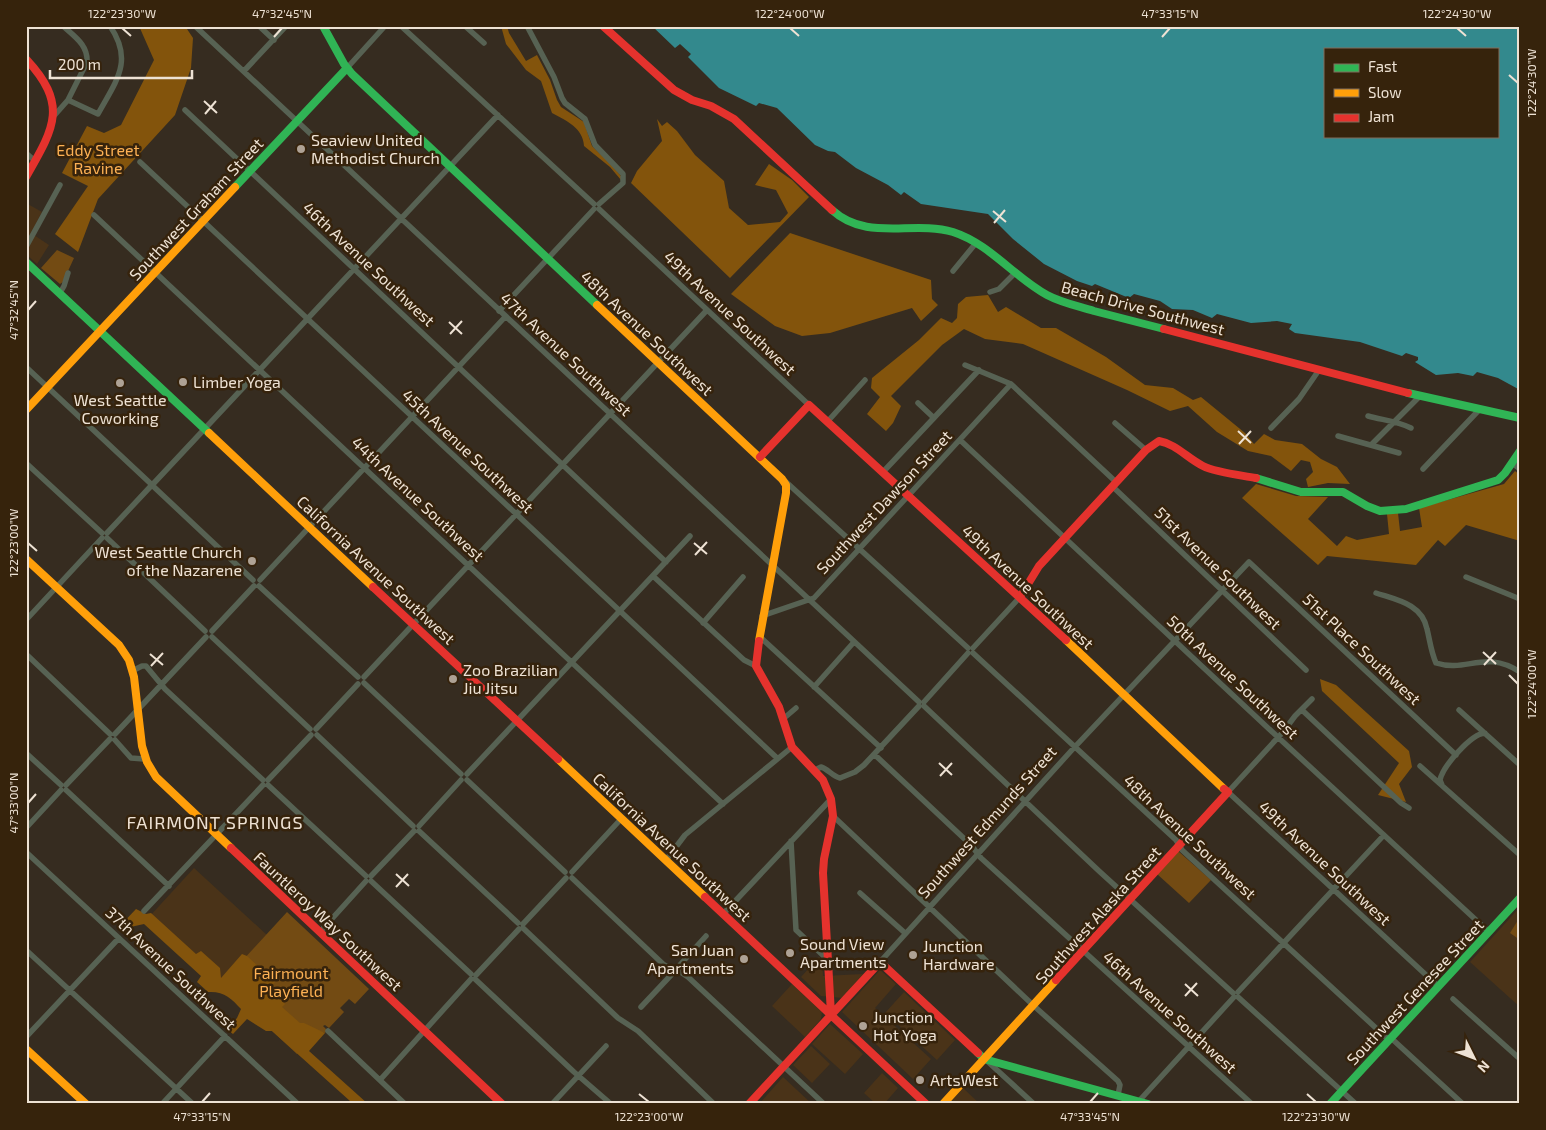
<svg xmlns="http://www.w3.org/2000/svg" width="1546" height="1130" font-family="'Exo 2',sans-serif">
  <rect width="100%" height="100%" fill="#362c20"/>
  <path fill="#4a3318" d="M 26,203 L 42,212 L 31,233 L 49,245 L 37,264 L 26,254 Z
    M 194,868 L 267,935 L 221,984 L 149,917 Z
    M 1520,907 L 1520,1007 L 1470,962 Z
    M 819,957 L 822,960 L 823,976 L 863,974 L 843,998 L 821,996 L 801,977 Z
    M 880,970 L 896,984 L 875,1008 L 931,1059 L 913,1079 L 842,1012 Z
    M 792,984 L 822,1012 L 821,1019 L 805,1037 L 772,1006 Z
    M 904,992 L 955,1040 L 937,1060 L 885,1013 Z
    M 830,1024 L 863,1054 L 845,1074 L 812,1044 Z
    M 811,1046 L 830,1064 L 812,1083 L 793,1065 Z
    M 882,1073 L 898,1088 L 884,1104 L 876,1104 L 864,1093 Z
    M 783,1077 L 812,1104 L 759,1104 Z
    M 963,1088 L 980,1104 L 949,1104 Z"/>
  <path fill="#734b13" d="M 57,250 L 74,258 L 63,282 L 60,284 L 41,268 Z
    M 1178,851 L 1211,880 L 1189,903 L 1157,874 Z
    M 287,912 L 369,989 L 355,1004 L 349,999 L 340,1008 L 344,1012 L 329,1028 L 325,1025 L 323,1026 L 327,1030 L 325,1033 L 319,1031 L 297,1054 L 221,984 Z
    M 1520,917 L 1520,940 L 1510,933 Z"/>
  <path fill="#83540c" d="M 139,26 L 185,26 L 193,38 L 191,68 L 175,115 L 98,199 L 78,252 L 55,234 L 88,186 L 62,173 L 87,126 L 104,133 L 121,125 L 154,60 Z
    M 501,26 L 507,26 L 509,33 L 526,61 L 537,55 L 550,80 L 557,100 L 561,107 L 584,122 L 592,146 L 611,164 L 621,176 L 621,180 L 610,167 L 584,146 C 583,128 567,121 552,113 L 541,81 L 526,70 L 506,44 Z
    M 657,119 L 662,126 L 667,122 L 677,131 L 695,155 L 724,181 L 729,208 L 748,225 L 780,222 L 788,213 L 776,190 L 755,185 L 769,164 L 792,180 L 809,197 L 730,278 L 631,183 L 637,171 L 662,141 Z
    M 790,233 L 931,280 L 932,299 L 938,305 L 921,321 L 912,308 L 830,333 L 802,336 L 775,326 L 731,294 Z
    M 988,295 L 998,312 L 1006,307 L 1041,328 L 1056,328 L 1106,357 L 1145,385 L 1173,388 L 1193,400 L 1201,397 L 1245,433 L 1254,444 L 1264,434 L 1275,440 L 1302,444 L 1321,459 L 1337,467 L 1350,484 L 1328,483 L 1308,487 L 1306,479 L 1313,472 L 1310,462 L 1301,460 L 1291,471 L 1271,456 L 1248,451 L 1217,432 L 1188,406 L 1170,411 L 1127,390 L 1023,344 L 985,339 L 964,329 L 942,345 L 891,396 L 901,406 L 893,423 L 886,431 L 867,414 L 880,397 L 871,388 L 872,378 L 919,340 L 941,318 L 952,323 L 957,318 L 958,304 L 966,297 Z
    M 1515,471 L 1520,475 L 1520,541 L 1466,525 L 1445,546 L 1438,540 L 1416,565 L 1327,556 L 1318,565 L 1242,498 L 1256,484 L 1296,496 L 1328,497 L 1308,519 L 1337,546 L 1346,536 L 1357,540 L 1389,534 L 1387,514 L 1398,513 L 1400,531 L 1422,527 L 1419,508 L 1504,484 Z
    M 1320,679 L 1336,685 L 1409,751 L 1412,767 L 1399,784 L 1406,802 L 1378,795 L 1399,763 L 1322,691 Z
    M 136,909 L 146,914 L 151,913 L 196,954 L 201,951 L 220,968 L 221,978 L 242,954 L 247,956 L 275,982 L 270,988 L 285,1004 L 282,1007 L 300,1023 L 304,1023 L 325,1033 L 309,1051 L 368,1104 L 348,1104 L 350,1101 L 272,1031 L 266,1031 L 247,1019 L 233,1034 L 227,1029 L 237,1018 L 241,1009 C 231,998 224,991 208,992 L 197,982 L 201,976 L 144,924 L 126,928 L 121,931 L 118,928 Z"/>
  <path fill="#33898d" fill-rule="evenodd" d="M 652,26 L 1520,26 L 1520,390 L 1498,378 L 1477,372 L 1473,376 L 1458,373 L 1436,375 L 1415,362 L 1418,360 L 1418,357 L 1406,353 L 1402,356 L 1360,342 L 1295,333 L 1289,329 L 1292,324 L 1277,321 L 1251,323 L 1217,314 L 1212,318 L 1193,310 L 1172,309 L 1160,301 L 1134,294 L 1129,298 L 1095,284 L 1092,286 L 1077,281 L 1044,264 L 1013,239 L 988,214 L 921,204 L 904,192 L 901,195 L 888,185 L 856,168 L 835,152 L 828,151 L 815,145 L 777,108 L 759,103 L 756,106 L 719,88 L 688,57 L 691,54 L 680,44 L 675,48 ZM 1325,49 L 1497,49 L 1497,136 L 1325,136 Z"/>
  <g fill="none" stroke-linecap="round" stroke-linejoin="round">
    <path stroke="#576253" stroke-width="5.5" d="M 195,26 L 919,702
      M 259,26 L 274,40
      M 401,26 L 594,204
      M 465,26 L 484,43
      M 527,26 L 554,77 L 562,98 L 565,103 L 585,119 L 595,145 L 623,174 L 623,183 L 599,204
      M 347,68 L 385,26
      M 244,71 L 286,26
      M 68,100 L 98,114 C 116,81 134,61 110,26
      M 185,110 L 666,562
      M 53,117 L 68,100 L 87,62 C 88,45 75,37 63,26
      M 26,153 L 35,161
      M 140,162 L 777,758
      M 599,209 L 809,405
      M 94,215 L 723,804
      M 26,247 L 60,185
      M 953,271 L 976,243
      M 990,292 L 999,289 L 1016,272
      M 60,293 L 64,286 L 68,273
      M 499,311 L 594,209
      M 965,365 L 1011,384 L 1116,482
      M 26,367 L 150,483
      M 918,403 L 934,418
      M 1368,416 C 1382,420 1397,421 1411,428
      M 828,421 L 865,380
      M 1115,423 L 1146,450
      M 1271,428 L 1299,399 L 1319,370
      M 1338,436 L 1399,453
      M 960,440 L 1282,741 L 1489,932
      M 1372,444 L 1420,396
      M 26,463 L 102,533
      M 1512,463 L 1520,469
      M 1423,469 L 1479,410
      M 883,472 L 979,370
      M 785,481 L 968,648
      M 154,483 L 498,115
      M 1112,486 L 1306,670
      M 154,487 L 253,580
      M 107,533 L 150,487
      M 107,538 L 205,631
      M 653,576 L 744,660 L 756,666
      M 1466,577 L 1520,599
      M 260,580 L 505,317
      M 259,586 L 358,677
      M 1376,593 C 1397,600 1422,604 1427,629 C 1430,641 1431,652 1436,663 C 1467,673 1485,649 1520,672
      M 762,616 L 814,598 L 1011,384
      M 26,620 L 102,538
      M 703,623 L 743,577
      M 212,631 L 254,586
      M 759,636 L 881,748
      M 212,637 L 310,729
      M 973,648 L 1020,597
      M 973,653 L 1176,840 L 1182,850 L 1389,1040
      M 26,654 L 110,734
      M 134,670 L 142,666 L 146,666 L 165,689 L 263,780
      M 364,677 L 707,310
      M 364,683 L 461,774
      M 814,687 L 854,642
      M 1312,699 L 1295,716 L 1283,732 L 1228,792 L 1438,986
      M 924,702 L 968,653
      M 924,706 L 1099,871 L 1233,993
      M 1302,710 L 1401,803 L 1409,808
      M 1459,710 L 1520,765
      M 783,719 L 796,708
      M 316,729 L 358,684
      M 115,734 L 206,637
      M 317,735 L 413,826
      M 115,740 L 131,758 L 144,759
      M 26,753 L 61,785
      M 875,755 L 971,845 L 981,858 L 1252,1104
      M 1420,766 L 1520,855
      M 815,770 L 821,767 C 828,769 832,776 840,778 L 855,772 L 864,765 L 919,706
      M 467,774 L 690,536
      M 268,780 L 311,735
      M 467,780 L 565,872
      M 66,785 L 110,739
      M 268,785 L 366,876
      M 1442,785 L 1440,780 C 1443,766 1471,734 1485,733
      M 66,790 L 169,886
      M 833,816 L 1034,1006 L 1118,1081 L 1120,1085 L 1118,1095
      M 419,826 L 461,780
      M 26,828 L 61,790
      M 419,831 L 518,923
      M 791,841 L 796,930 L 828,960
      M 26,852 L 298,1104
      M 666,860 L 685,835 L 792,747
      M 572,872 L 621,819
      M 371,876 L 414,831
      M 572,878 L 663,964 L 671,969
      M 371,881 L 471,974
      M 860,893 L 905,933
      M 144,911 L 263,785
      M 724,913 L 831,799
      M 523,924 L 566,878
      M 523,928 L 618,1018 L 638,1031 L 714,1104
      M 320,932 L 366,881
      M 26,950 L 193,1104
      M 880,962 L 1071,751 L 1249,562 L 1456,755
      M 678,967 L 706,936
      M 679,971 L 688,977 L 824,1104
      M 476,975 L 519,929
      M 475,979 L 574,1072 L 611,1104
      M 1238,992 L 1384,835
      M 1238,997 L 1356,1104
      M 1453,999 L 1520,1059
      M 641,1007 L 673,973
      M 328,1031 L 405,1104
      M 26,1037 L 119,938
      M 1391,1038 L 1463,1104
      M 986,1060 L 1034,1104
      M 380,1080 L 471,979
      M 1139,1101 L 1234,997
      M 162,1104 L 225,1036
      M 552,1104 L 606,1046"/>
    <path stroke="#30b455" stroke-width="8" d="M 323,26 L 344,64 L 352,74 L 597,305
      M 235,187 L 347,68
      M 832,210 C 867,242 912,220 953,232 C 990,244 1014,277 1047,295 C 1062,303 1078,306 1094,311 C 1117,317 1141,323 1164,329
      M 26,262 L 209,433
      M 1408,393 L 1520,418
      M 1256,478 L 1301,492 L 1343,492 L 1367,506 L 1380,511 L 1406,509 L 1498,480 L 1505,473 L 1520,451
      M 978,1053 L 984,1059 L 1148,1104
      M 1330,1104 L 1520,898"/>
    <path stroke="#ff9f0a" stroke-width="8" d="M 597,305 L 782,479 L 786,485 L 786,493 L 759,641
      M 26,410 L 235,187
      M 209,433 L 373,587
      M 26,559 L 119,645 L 129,660 L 134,677 L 142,746 L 147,762 L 156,777 L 231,848
      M 1066,640 L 1224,789
      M 558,759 L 705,897
      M 26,1049 L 86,1104
      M 943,1104 L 1056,980"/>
    <path stroke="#e5322d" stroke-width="8" d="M 603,26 L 674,90 L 692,100 L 711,106 L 734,119 L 832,210
      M 26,59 C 69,105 54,128 26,177
      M 1164,329 L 1408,393
      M 760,457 L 809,405 L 1066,640
      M 373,587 L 558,759
      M 1020,597 L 1039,566 L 1146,450 L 1159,441 C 1176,444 1187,458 1203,466 C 1217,473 1240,475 1256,478
      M 759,641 L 756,666 L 779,707 L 792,747 L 823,780 L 831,799 L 833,816 L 824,859 L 823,873 L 831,1014
      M 231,848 L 502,1104
      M 705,897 L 926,1104
      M 1056,980 L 1228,792 L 1224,789
      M 749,1104 L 880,962 L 978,1053"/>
  </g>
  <path fill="none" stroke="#eee2d4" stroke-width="2" d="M 122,28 L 131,36M 790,28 L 799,36M 1457,28 L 1466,36M 274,37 L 282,28M 1162,37 L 1170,28M 1509,75 L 1518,83M 204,101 L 217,113M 205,114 L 216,101M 993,211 L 1006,222M 994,223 L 1005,210M 28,310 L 36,301M 449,322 L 462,334M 450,334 L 462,321M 1238,431 L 1251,443M 1239,444 L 1251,431M 28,543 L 37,551M 694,543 L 707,554M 695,555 L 707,542M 1483,652 L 1496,664M 150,654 L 163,665M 1484,665 L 1496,652M 151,666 L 163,653M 1509,675 L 1518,684M 939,763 L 952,775M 940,776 L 952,763M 28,803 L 36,794M 396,874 L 409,886M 396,887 L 408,874M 1185,984 L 1198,996M 1185,996 L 1197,983M 639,1094 L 649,1102M 1307,1094 L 1316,1102M 202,1102 L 210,1093M 1090,1102 L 1098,1093"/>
  <g fill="#aea295" stroke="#36230c" stroke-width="2">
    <circle cx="301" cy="149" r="5"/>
    <circle cx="183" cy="382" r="5"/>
    <circle cx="120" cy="383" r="5"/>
    <circle cx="252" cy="561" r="5"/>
    <circle cx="453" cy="679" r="5"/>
    <circle cx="790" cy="953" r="5"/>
    <circle cx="913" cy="955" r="5"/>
    <circle cx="744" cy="959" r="5"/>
    <circle cx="863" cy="1026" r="5"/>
    <circle cx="920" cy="1080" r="5"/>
  </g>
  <g text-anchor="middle" stroke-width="5" stroke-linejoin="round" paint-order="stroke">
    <g font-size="16" fill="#eee2d4" stroke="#36230c" text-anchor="start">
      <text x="311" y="146">Seaview United<tspan x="311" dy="18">Methodist Church</tspan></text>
      <text x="193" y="388">Limber Yoga</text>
      <text x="120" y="406" text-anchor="middle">West Seattle<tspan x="120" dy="18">Coworking</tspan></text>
      <text x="242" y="558" text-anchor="end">West Seattle Church<tspan x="242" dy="18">of the Nazarene</tspan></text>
      <text x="463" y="676">Zoo Brazilian<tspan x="463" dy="18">Jiu Jitsu</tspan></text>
      <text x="800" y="950">Sound View<tspan x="800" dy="18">Apartments</tspan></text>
      <text x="923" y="952">Junction<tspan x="923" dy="18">Hardware</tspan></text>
      <text x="734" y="956" text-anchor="end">San Juan<tspan x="734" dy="18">Apartments</tspan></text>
      <text x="873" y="1023">Junction<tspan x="873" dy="18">Hot Yoga</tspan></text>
      <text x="930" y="1086">ArtsWest</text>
    </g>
    <g font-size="16" fill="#fdb154" stroke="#36230c">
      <text x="98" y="156">Eddy Street<tspan x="98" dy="18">Ravine</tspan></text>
      <text x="291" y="979">Fairmount<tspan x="291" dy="18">Playfield</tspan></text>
    </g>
    <g font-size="16" fill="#eee2d4" stroke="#36230c">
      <text transform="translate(196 209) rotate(-47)" y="6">Southwest Graham Street</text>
      <text transform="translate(369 264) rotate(43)" y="6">46th Avenue Southwest</text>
      <text transform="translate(1143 308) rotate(15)" y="6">Beach Drive Southwest</text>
      <text transform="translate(730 313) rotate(43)" y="6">49th Avenue Southwest</text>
      <text transform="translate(647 333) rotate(43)" y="6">48th Avenue Southwest</text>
      <text transform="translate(566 354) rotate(43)" y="6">47th Avenue Southwest</text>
      <text transform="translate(468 451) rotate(43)" y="6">45th Avenue Southwest</text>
      <text transform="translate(418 499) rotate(43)" y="6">44th Avenue Southwest</text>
      <text transform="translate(884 502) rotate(-47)" y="6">Southwest Dawson Street</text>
      <text transform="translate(1218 568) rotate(44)" y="6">51st Avenue Southwest</text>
      <text transform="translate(376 570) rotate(43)" y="6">California Avenue Southwest</text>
      <text transform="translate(1028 587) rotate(43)" y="6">49th Avenue Southwest</text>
      <text transform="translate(1362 649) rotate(43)" y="6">51st Place Southwest</text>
      <text transform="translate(1233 677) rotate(43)" y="6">50th Avenue Southwest</text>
      <text transform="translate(987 822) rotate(-48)" y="6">Southwest Edmunds Street</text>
      <text transform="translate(1190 837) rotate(43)" y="6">48th Avenue Southwest</text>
      <text transform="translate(672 847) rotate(43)" y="6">California Avenue Southwest</text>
      <text transform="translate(1325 863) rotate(43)" y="6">49th Avenue Southwest</text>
      <text transform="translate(1098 915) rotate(-48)" y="6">Southwest Alaska Street</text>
      <text transform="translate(328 921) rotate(43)" y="6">Fauntleroy Way Southwest</text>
      <text transform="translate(171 968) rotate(43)" y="6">37th Avenue Southwest</text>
      <text transform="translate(1415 992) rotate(-47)" y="6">Southwest Genesee Street</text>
      <text transform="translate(1170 1012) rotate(42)" y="6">46th Avenue Southwest</text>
    </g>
    <g font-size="18" letter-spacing="1" fill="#eee2d4" stroke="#36230c">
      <text x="215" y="829">FAIRMONT SPRINGS</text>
    </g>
  </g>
  <rect width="1546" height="1130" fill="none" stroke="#36230c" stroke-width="55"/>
  <rect x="1324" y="48" width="175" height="90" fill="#36230c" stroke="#806f5c"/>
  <rect x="1334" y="64" width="25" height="8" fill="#30b455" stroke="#806f5c"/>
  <text x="1368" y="72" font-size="15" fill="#eee2d4">Fast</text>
  <rect x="1334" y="89" width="25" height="8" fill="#ff9f0a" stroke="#806f5c"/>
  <text x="1368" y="98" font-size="15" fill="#eee2d4">Slow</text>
  <rect x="1334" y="114" width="25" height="8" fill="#e5322d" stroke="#806f5c"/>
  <text x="1368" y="122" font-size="15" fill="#eee2d4">Jam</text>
  <g transform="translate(1474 1058) rotate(132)" stroke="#36230c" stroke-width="4" paint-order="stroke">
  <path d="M0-4L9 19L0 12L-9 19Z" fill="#eee2d4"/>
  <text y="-8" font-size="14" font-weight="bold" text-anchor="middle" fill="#eee2d4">N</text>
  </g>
  <path d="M50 70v8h142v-8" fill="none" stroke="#eee2d4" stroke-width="2.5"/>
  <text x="58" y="70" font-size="15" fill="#eee2d4" stroke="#36230c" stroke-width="4" paint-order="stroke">200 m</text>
  <rect x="28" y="28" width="1490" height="1074" fill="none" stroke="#eee2d4" stroke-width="2"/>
  <g font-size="12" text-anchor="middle" fill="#eee2d4">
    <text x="122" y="18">122°23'30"W</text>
    <text x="282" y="18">47°32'45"N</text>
    <text x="790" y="18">122°24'00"W</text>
    <text x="1170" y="18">47°33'15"N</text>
    <text x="1457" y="18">122°24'30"W</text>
    <text transform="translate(1532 83) rotate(-90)" y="4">122°24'30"W</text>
    <text transform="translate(14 310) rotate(-90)" y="4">47°32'45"N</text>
    <text transform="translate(14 543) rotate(-90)" y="4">122°23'00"W</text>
    <text transform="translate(1532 684) rotate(-90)" y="4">122°24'00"W</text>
    <text transform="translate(14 803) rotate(-90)" y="4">47°33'00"N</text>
    <text x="202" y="1121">47°33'15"N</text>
    <text x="649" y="1121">122°23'00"W</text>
    <text x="1090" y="1121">47°33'45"N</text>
    <text x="1316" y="1121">122°23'30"W</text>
  </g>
</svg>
